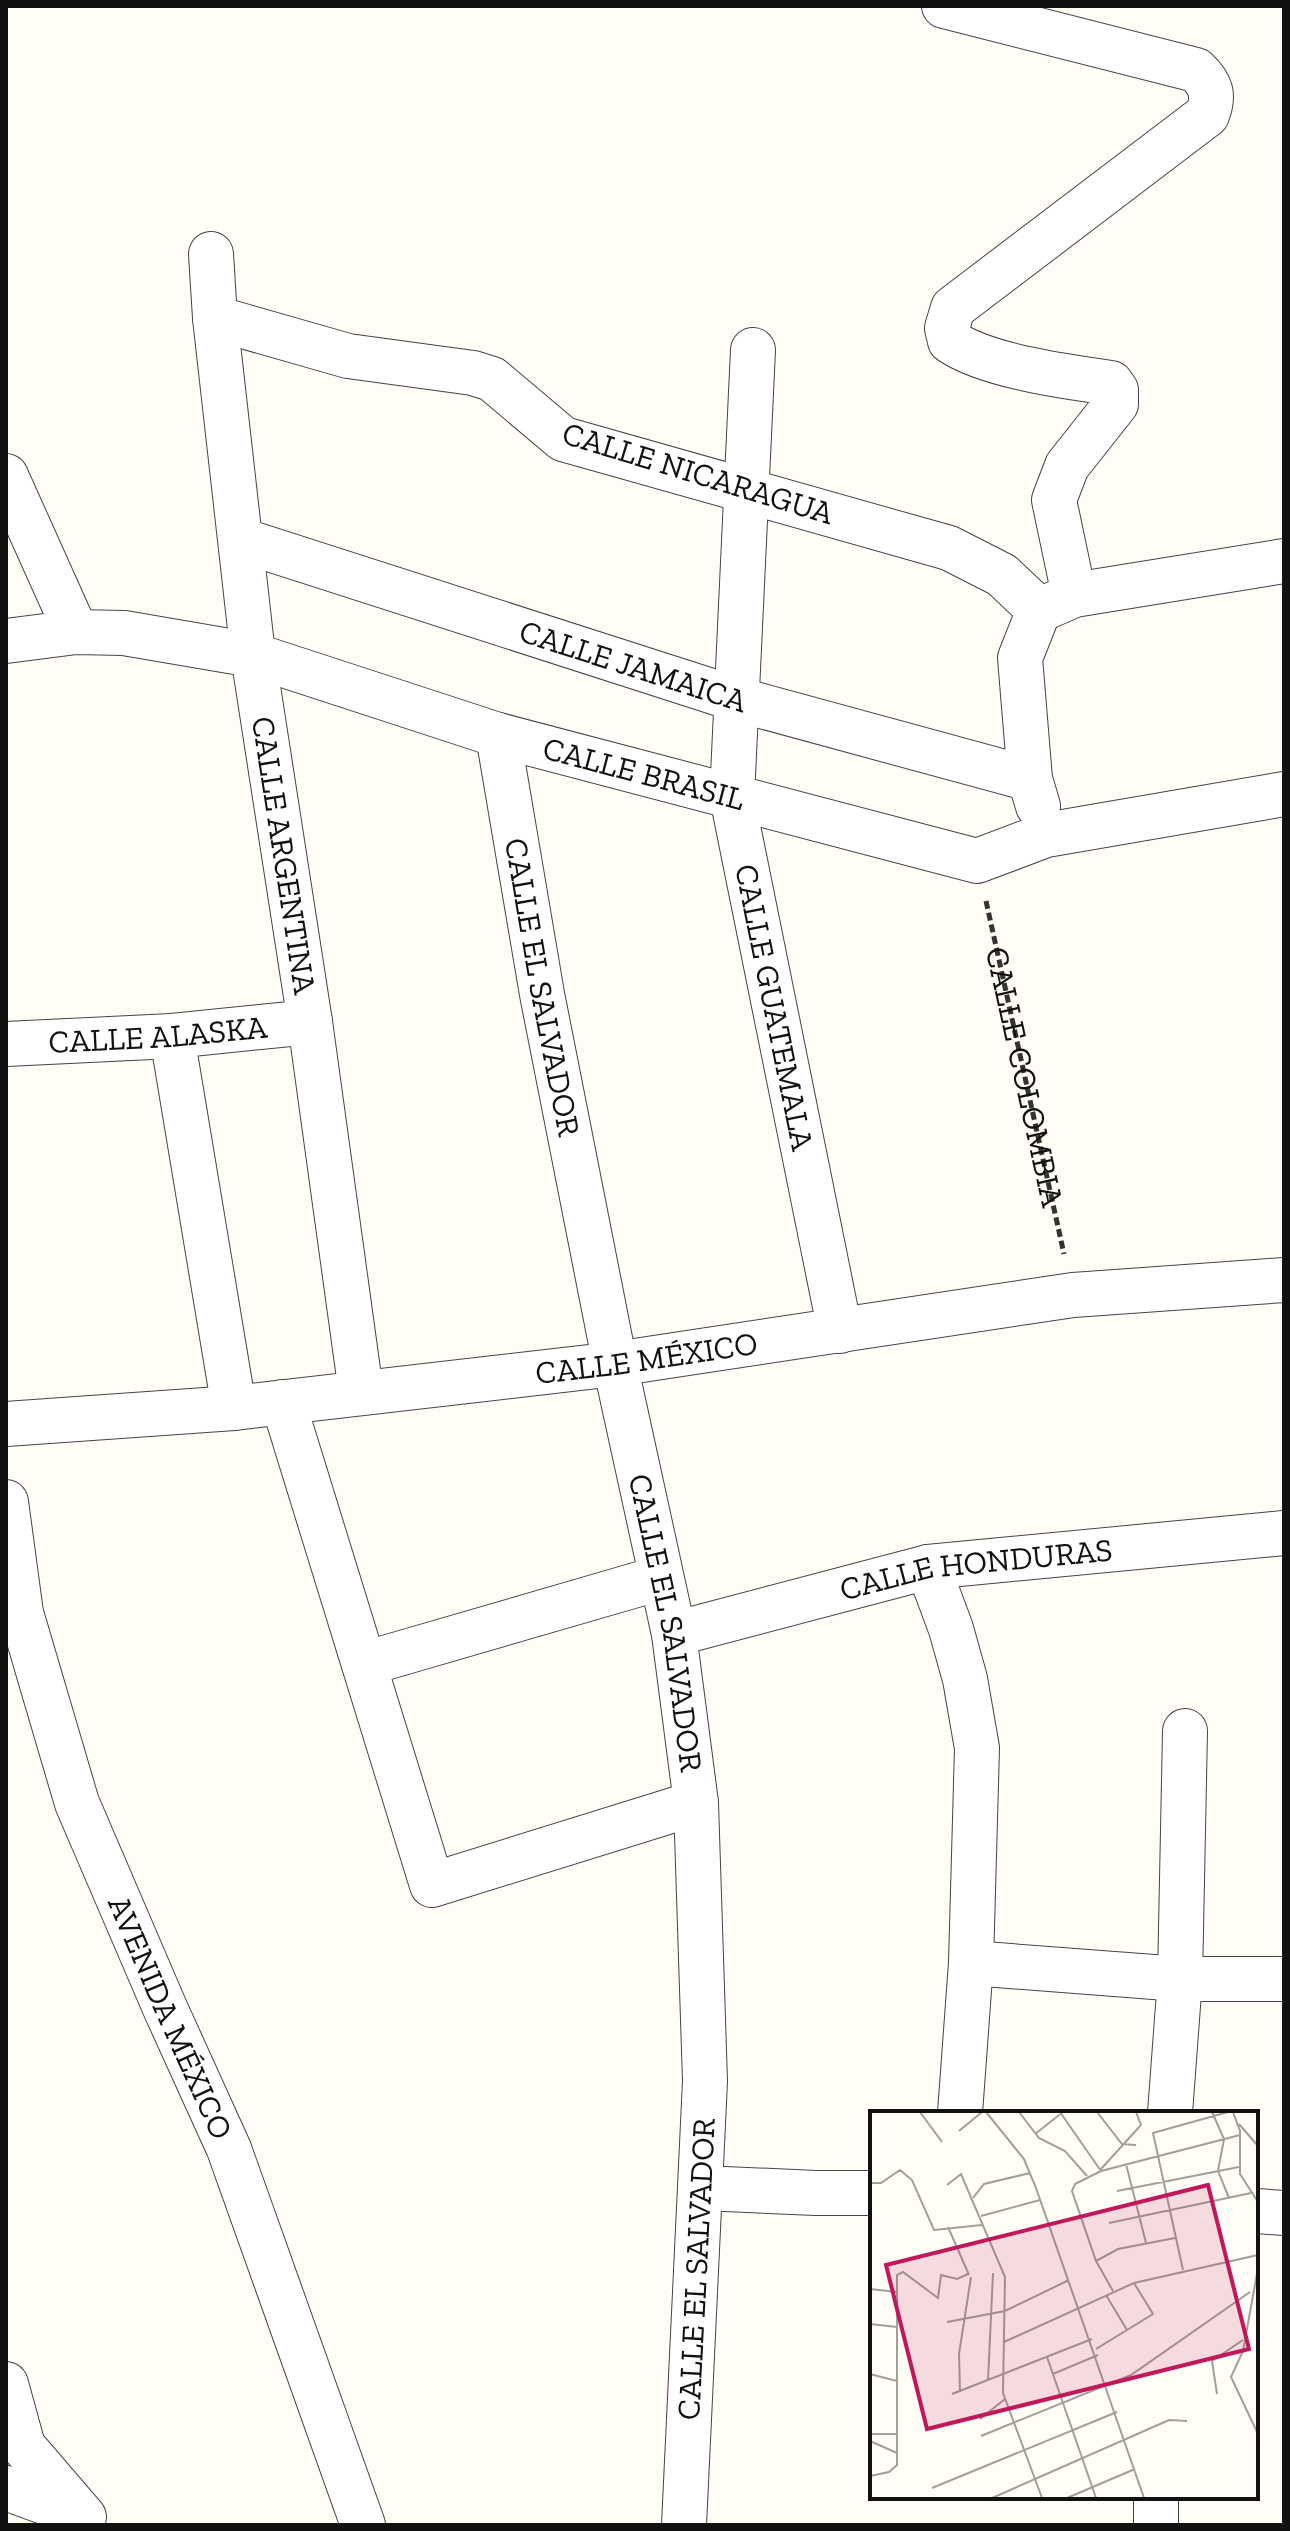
<svg xmlns="http://www.w3.org/2000/svg" width="1290" height="2531" font-family="'Zilla Slab',serif">
  <rect width="100%" height="100%" fill="#fffdf5"/>
  <g fill="none" stroke-linecap="round" stroke-linejoin="round">
    <defs>
      <g id="minor">
        <path d="M 944,6 L 1196,70 C 1211,84 1215,95 1207,115 L 953,308 L 947,328 L 950,341 C 986,366 1067,377 1111,383 L 1116,390 L 1116,404 L 1067,466 L 1054,500 L 1074,595"/>
        <path id="s2" d="M 211,254 L 215,318 L 253,655 L 310,1022 L 361,1392"/>
        <path d="M 215,318 L 348,356 L 473,373 L 492,379 L 563,439 L 949,548 L 1002,575 L 1039,610"/>
        <path id="s3" d="M 753,350 L 732,797 L 840,1331"/>
        <path d="M 6,476 L 76,632"/>
        <path id="s4" d="M 241,540 L 736,699 L 1030,779"/>
        <path d="M 1049,606 L 1074,595 L 1284,561"/>
        <path id="s5" d="M 6,641 L 76,632 L 124,633 L 253,655 L 498,735 L 977,861 L 1046,835 L 1284,794"/>
        <path id="s6" d="M 498,735 L 542,994 L 615,1364 L 674,1634 L 696,1803 L 705,2081 L 684,2525"/>
        <path d="M 1038,806 L 1030,779 L 1020,658 L 1039,610"/>
        <path d="M 172,1036 L 234,1408"/>
        <path id="s7" d="M 6,1044 L 172,1036 L 310,1022"/>
        <path d="M 283,1402 L 432,1885 L 696,1803"/>
        <path id="s8" d="M 6,1424 L 234,1408 L 615,1364 L 1073,1295 L 1284,1280"/>
        <path id="s9" d="M 6,1502 L 21,1613 L 77,1803 L 165,2008 L 229,2149 L 363,2525"/>
        <path d="M 928,1567 L 951,1629 L 965,1679 L 977,1748 L 971,1963 L 960,2113"/>
        <path id="s10" d="M 674,1634 L 928,1567 L 1284,1533"/>
        <path d="M 364,1664 L 660,1578"/>
        <path d="M 971,1963 L 1180,1979 L 1284,1979"/>
        <path d="M 1170,2113 L 1180,1979 L 1185,1731"/>
        <path d="M 702,2188 L 816,2193 L 872,2193"/>
        <path d="M 1256,2211 L 1284,2213"/>
        <path d="M 6,2384 L 23,2446 L 84,2517"/>
        <path d="M 6,2488 L 82,2516"/>
        <path d="M 1156,2525 L 1156,2497"/>
      </g>
    </defs>
    <use href="#minor" stroke="#444" stroke-width="46"/>
    <path stroke="#333" stroke-width="5" stroke-dasharray="8 4" stroke-linecap="butt" id="s1" d="M 986,901 L 1064,1254"/>
    <use href="#minor" stroke="#fff" stroke-width="44"/>
  </g>
  <g text-anchor="middle" stroke-width="8" stroke-linejoin="round" paint-order="stroke">
    <g font-size="32" fill="#111" stroke="#fff">
      <text transform="translate(698 473) rotate(17)" y="11">CALLE NICARAGUA</text>
      <text dy="11" stroke="none"><textPath href="#s4" startOffset="412">CALLE JAMAICA</textPath></text>
      <text dy="11" stroke="none"><textPath href="#s5" startOffset="658">CALLE BRASIL</textPath></text>
      <text dy="11" stroke="none"><textPath href="#s2" startOffset="606">CALLE ARGENTINA</textPath></text>
      <text dy="11" stroke="none"><textPath href="#s6" startOffset="256">CALLE EL SALVADOR</textPath></text>
      <text dy="11" stroke="none"><textPath href="#s3" startOffset="662">CALLE GUATEMALA</textPath></text>
      <text dy="11" stroke="none"><textPath href="#s7" startOffset="152">CALLE ALASKA</textPath></text>
      <text dy="11" stroke="none"><textPath href="#s1" startOffset="180">CALLE COLOMBIA</textPath></text>
      <text dy="11" stroke="none"><textPath href="#s8" startOffset="644">CALLE MÉXICO</textPath></text>
      <text dy="11" stroke="none"><textPath href="#s10" startOffset="310">CALLE HONDURAS</textPath></text>
      <text dy="11" stroke="none"><textPath href="#s6" startOffset="904">CALLE EL SALVADOR</textPath></text>
      <text dy="11" stroke="none"><textPath href="#s9" startOffset="544">AVENIDA MÉXICO</textPath></text>
      <text transform="translate(696 2269) rotate(-87)" y="11">CALLE EL SALVADOR</text>
    </g>
  </g>
  <g transform="translate(870 2111)">
    <rect width="388" height="388" fill="#fffdf5"/>
    <path fill="none" stroke="#a09f9a" stroke-width="2" d="M 50,1 L 72,31M 116,1 L 154,48 L 166,77 L 274,387M 149,1 L 169,27 L 195,40 L 217,65M 190,1 L 231,60M 227,1 L 252,33 L 266,34M 342,1 L 354,28 L 348,60 L 359,87M 363,1 L 370,20 L 370,63 L 388,91M 369,13 L 388,35M 89,20 L 112,1M 165,23 L 193,1M 256,53 L 276,132M 231,58 L 271,14 L 266,1M 0,72 L 11,72 L 30,59 L 42,69 L 64,119 L 112,114M 77,74 L 91,63 L 135,166 L 133,282 L 172,387M 247,80 L 369,56M 103,87 L 114,73 L 160,62M 111,105 L 170,89M 239,112 L 381,82M 78,116 L 99,164M 226,150 L 248,138 L 305,127M 388,157 L 373,240 L 361,266 L 388,323M 313,159 L 283,22 L 358,1M 0,178 L 27,181M 243,180 L 226,150 L 202,80 L 205,73 L 231,60 L 370,24M 236,184 L 257,219M 77,211 L 135,200 L 199,169M 0,213 L 27,216M 134,231 L 264,172 L 388,144M 226,238 L 283,203 L 264,172M 177,246 L 226,387M 0,263 L 27,270M 183,263 L 228,244M 118,270 L 123,162M 90,281 L 89,243 L 101,166M 82,283 L 222,228M 347,283 L 342,250 L 373,229M 110,308 L 135,288M 0,323 L 27,323M 111,325 L 261,264 L 380,181M 0,330 L 27,342M 0,365 L 19,361 L 27,354 L 27,164 L 33,161 L 68,187 L 71,164 L 87,168 L 98,163M 62,377 L 247,301M 122,387 L 299,309 L 317,310M 197,387 L 265,358"/>
    <path fill="#c2185b" fill-opacity="0.15" stroke="#c2185b" stroke-width="4" d="M 338,74 L 379,238 L 57,318 L 16,154 Z"/>
    <rect width="388" height="388" fill="none" stroke="#111" stroke-width="4"/>
  </g>
  <rect width="1290" height="2531" fill="none" stroke="#111111" stroke-width="16"/>
</svg>
